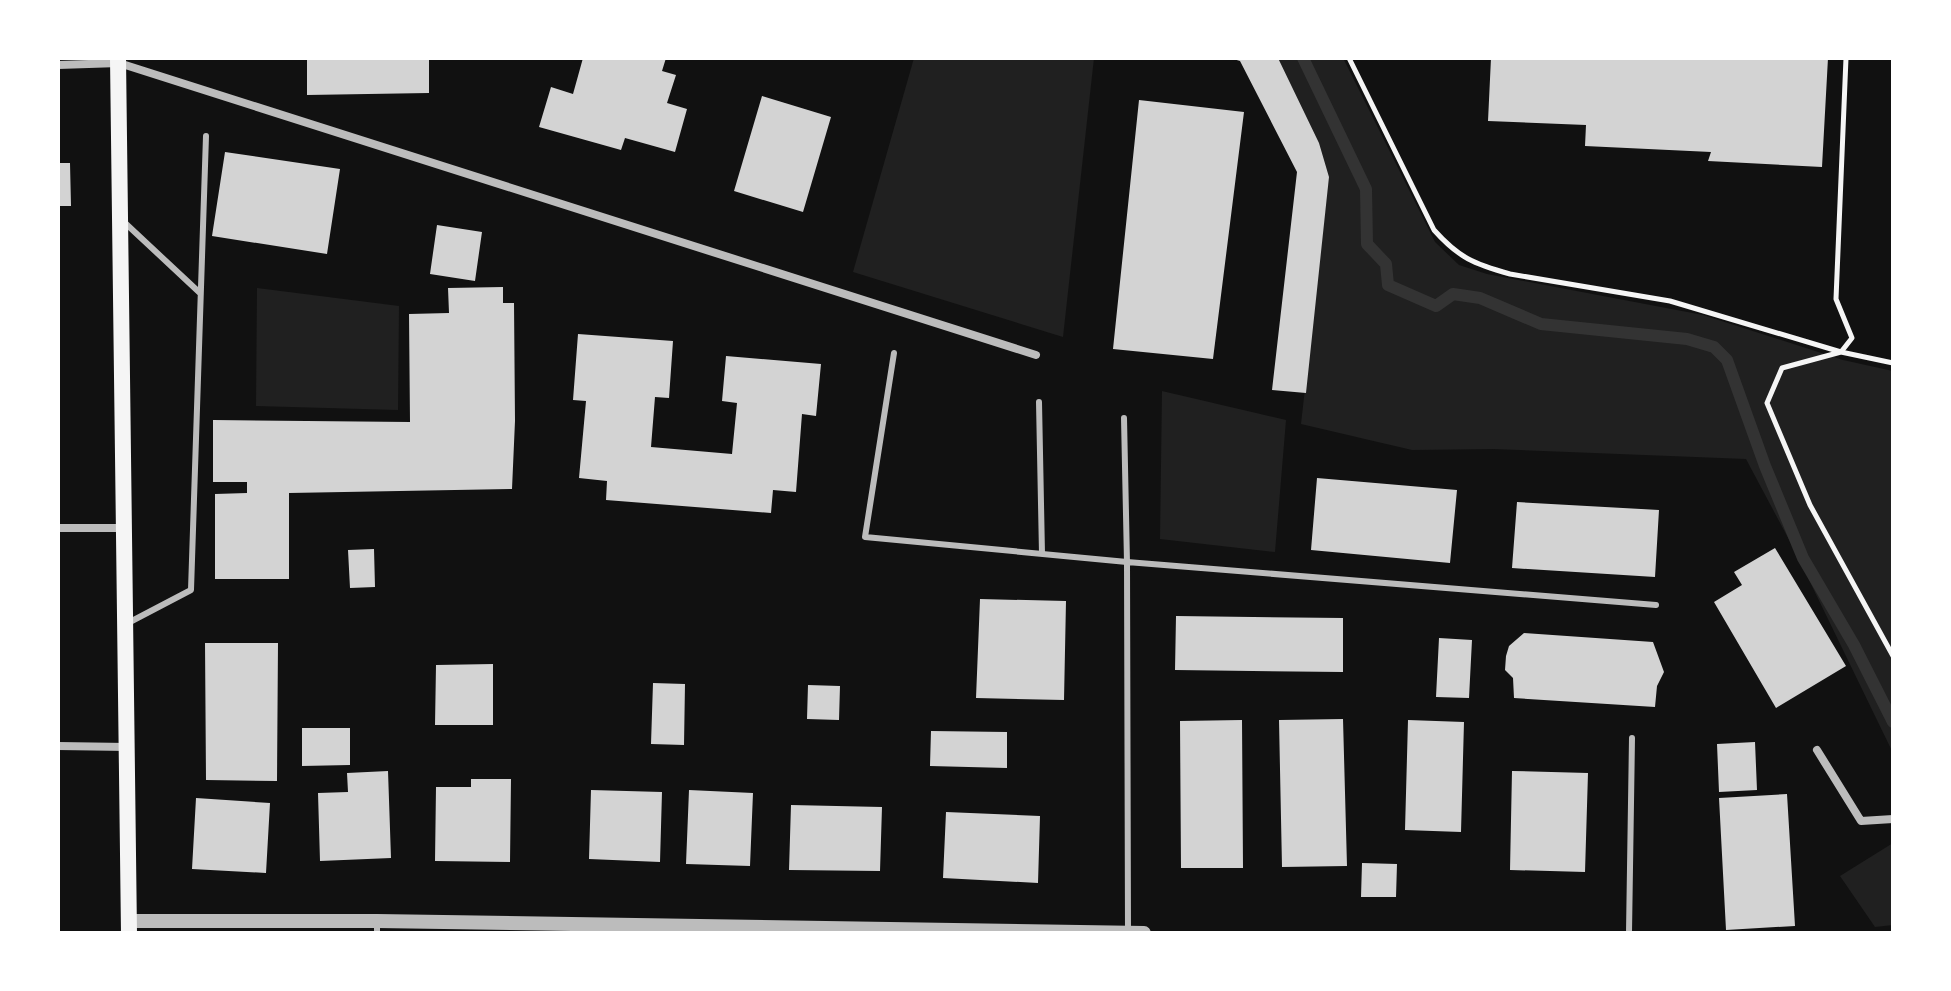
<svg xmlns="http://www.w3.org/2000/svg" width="1951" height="991" font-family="'Titillium Web',sans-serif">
  <rect width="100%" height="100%" fill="#111"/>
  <path fill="#202020" d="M 914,58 L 1094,58 L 1063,337 L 853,272 Z
    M 1278,58 L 1343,58 L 1435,242 L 1459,265 L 1487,274 L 1703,315 L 1843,360 L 1893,371 L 1893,753 L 1794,549 L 1746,459 L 1494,449 L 1412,450 L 1301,424 L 1329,177 L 1319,143 Z
    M 257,288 L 399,306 L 398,410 L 256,406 Z
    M 1162,391 L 1286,420 L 1275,552 L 1160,539 Z
    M 1893,843 L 1893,925 L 1875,927 L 1840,876 Z"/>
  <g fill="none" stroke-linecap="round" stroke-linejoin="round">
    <path stroke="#333" stroke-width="12" d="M 1303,58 L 1366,189 L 1367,244 L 1386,264 L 1388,285 L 1436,306 L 1453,294 L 1480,298 L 1541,324 L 1687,339 L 1714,347 L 1727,360 L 1765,466 L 1803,558 L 1854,645 L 1893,722"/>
  </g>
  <path fill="#d3d3d3" d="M 307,58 L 429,58 L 429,93 L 307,95 Z
    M 583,58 L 666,58 L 662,71 L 676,75 L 667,103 L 687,109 L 675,152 L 625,138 L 621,150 L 539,127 L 551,87 L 573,94 Z
    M 1230,58 L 1278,58 L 1319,143 L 1329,177 L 1306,393 L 1272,390 L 1297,172 L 1240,61 Z
    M 1491,58 L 1828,58 L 1822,167 L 1708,161 L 1711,152 L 1585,146 L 1586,125 L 1488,121 Z
    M 762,96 L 831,117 L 803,212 L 734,191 Z
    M 1139,100 L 1244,112 L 1213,359 L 1113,349 Z
    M 225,152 L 340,169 L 327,254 L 212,236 Z
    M 58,163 L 70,163 L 71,206 L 58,206 Z
    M 437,225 L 482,232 L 475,281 L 430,274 Z
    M 503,287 L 503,303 L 514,303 L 515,421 L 512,489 L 289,493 L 289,579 L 215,579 L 215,494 L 247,493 L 247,482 L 213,482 L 213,420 L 410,422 L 409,314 L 449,313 L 448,288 Z
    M 578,334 L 673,341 L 669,398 L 655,397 L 651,447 L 732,454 L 737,403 L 722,401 L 726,356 L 821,364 L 816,416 L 802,414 L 796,492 L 773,490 L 771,513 L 606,500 L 607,481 L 579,478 L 586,401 L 573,400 Z
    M 1317,478 L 1457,490 L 1450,563 L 1311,550 Z
    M 1517,502 L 1659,510 L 1655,577 L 1512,568 Z
    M 1775,548 L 1846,666 L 1776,708 L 1714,602 L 1742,585 L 1734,572 Z
    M 374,549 L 375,587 L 350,588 L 348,550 Z
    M 980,599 L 1066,601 L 1064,700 L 976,698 Z
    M 1176,616 L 1343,618 L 1343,672 L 1175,670 Z
    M 1524,633 L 1653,642 L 1664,672 L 1657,686 L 1655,707 L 1514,698 L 1513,678 L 1505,670 L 1506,656 L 1509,646 Z
    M 1439,638 L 1472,640 L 1469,698 L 1436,697 Z
    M 205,643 L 278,643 L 277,781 L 206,780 Z
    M 493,664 L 493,725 L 435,725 L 436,665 Z
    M 653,683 L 685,684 L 684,745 L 651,744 Z
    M 808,685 L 840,686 L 839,720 L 807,719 Z
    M 1343,719 L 1347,866 L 1282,867 L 1279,720 Z
    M 1242,720 L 1243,868 L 1181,868 L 1180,721 Z
    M 1408,720 L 1464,722 L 1461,832 L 1405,830 Z
    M 302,728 L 350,728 L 350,765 L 302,766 Z
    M 931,731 L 1007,732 L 1007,768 L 930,766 Z
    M 1755,742 L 1757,790 L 1719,792 L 1717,744 Z
    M 388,771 L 391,858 L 320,861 L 318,793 L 348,792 L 347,773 Z
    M 1512,771 L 1588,773 L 1585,872 L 1510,870 Z
    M 471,779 L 511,779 L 510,862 L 435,861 L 436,787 L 471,787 Z
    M 591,790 L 662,792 L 660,862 L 589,859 Z
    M 689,790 L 753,793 L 750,866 L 686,864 Z
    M 1787,794 L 1795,926 L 1726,930 L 1719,798 Z
    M 196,798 L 270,803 L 266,873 L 192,869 Z
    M 791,805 L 882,807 L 880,871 L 789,870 Z
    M 946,812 L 1040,816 L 1038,883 L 943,878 Z
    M 1362,863 L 1397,864 L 1396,897 L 1361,897 Z"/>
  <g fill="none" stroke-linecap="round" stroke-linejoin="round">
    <path stroke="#f5f5f5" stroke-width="5" d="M 1349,58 L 1434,230 C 1459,258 1474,264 1510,274 L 1670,301 L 1841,352 L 1893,363
      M 1846,58 L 1836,299 L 1852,338 L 1841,352 L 1782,368 L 1767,403 L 1810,505 L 1893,656"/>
    <path stroke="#bcbcbc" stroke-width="6" d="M 124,222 L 200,293
      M 894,353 L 865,537 L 1127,562 L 1124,418
      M 1039,402 L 1042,554
      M 128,623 L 191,590 L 206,136
      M 377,921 L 377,933
      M 1128,932 L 1127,562 L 1656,605
      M 1629,933 L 1632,738"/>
    <path stroke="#bcbcbc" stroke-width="8" d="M 58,65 L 119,63 L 1036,355
      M 58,528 L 122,528
      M 58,746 L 127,747
      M 1817,750 L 1861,821 L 1893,819"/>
    <path stroke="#bcbcbc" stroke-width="14" d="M 129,921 L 377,921 L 1144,933"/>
    <path stroke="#f5f5f5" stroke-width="16" d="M 118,58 L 129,933"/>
  </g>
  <rect width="1951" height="991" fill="none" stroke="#ffffff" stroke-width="120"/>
</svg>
